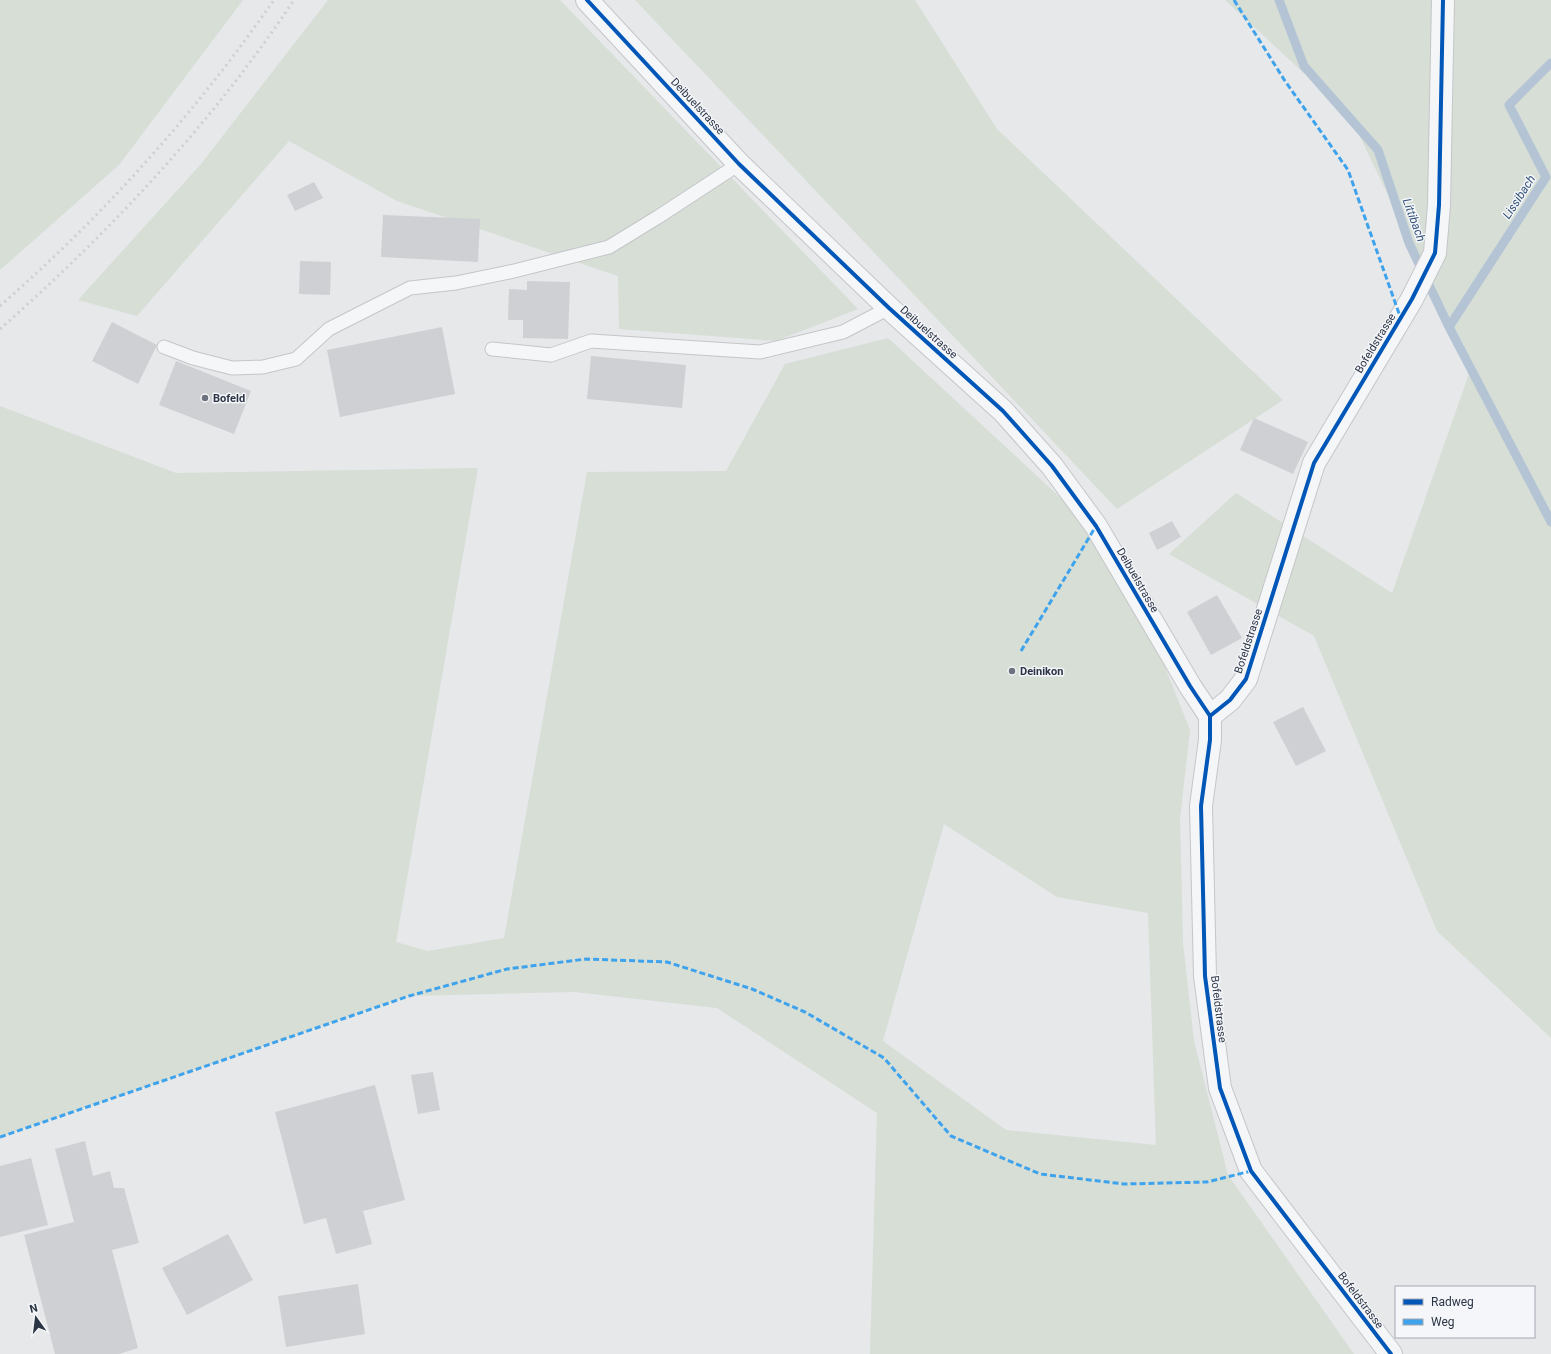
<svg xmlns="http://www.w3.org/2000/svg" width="1551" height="1354" font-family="Roboto,sans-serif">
  <rect width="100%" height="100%" fill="#e6e8ea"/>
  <path fill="#d6ded6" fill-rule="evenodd" d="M 0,0 L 243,0 L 119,165 L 0,270 Z
    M 328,0 L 560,0 L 858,309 L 776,341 L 619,329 L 618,276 L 397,201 L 289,141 L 137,316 L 78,300 L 201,164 Z
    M 635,0 L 915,0 L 997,129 L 1283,400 L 1117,509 Z
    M 1225,0 L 1551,0 L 1551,1038 L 1437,931 L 1314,636 L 1169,554 L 1236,493 L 1392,593 L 1471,368 L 1350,116 Z
    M 888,338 L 1090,525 L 1163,662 L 1190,730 L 1180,819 L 1183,943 L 1194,1041 L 1228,1175 L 1354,1354 L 870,1354 L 877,1113 L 717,1008 L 575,992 L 409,996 L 0,1137 L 0,406 L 176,473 L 478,468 L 396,942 L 428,951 L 504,938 L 587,472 L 726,471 L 785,364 ZM 944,824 L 1057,897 L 1148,913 L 1156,1145 L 1006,1130 L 883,1041 Z"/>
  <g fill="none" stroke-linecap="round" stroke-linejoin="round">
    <path stroke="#b4c4d5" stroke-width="9" d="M 1279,0 L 1304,66 L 1378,150 L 1409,243 L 1449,327 L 1551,522
      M 1449,327 L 1546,177 L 1509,105 L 1551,63"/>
  </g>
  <path fill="#ced0d3" d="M 314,182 L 323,198 L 295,211 L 287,195 Z
    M 383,215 L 480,219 L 478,262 L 381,257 Z
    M 300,261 L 331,262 L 330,295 L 299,294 Z
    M 527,281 L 570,282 L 568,339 L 523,338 L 523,320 L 508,320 L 509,289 L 527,290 Z
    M 112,322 L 157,345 L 138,384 L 92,361 Z
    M 442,327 L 455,394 L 340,417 L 327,350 Z
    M 591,356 L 686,365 L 682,408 L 587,399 Z
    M 176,361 L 251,391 L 234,434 L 159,405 Z
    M 1254,418 L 1308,442 L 1293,474 L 1240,450 Z
    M 1172,521 L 1181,537 L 1157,550 L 1149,533 Z
    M 1217,595 L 1242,638 L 1211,655 L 1187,612 Z
    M 1303,707 L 1326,751 L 1296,766 L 1273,722 Z
    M 433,1072 L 440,1110 L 418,1114 L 411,1075 Z
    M 375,1085 L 405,1200 L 363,1211 L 372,1244 L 336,1254 L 326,1218 L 304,1224 L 275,1112 Z
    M 85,1141 L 93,1176 L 110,1171 L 114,1188 L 124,1188 L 139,1243 L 112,1250 L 138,1348 L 119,1354 L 55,1354 L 24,1235 L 74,1222 L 55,1149 Z
    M 31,1158 L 48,1225 L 0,1237 L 0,1166 Z
    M 228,1234 L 253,1280 L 187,1315 L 162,1268 Z
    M 358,1284 L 365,1334 L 286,1347 L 278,1296 Z"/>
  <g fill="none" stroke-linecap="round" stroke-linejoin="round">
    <defs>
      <path id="lane" d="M 164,347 L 193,358 L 232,368 L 263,367 L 296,359 L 329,329 L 410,288 L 456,283 L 514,271 L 609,247 L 658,217 L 739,164
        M 492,349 L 551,355 L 591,341 L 760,352 L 843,332 L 889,308"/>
      <path id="street" d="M 587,0 L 739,164 L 889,308 L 1003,411 L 1052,466 L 1096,526 L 1190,686 L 1210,716
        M 1210,716 L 1230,700 L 1246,679 L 1314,463 L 1412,299 L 1435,253 L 1439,205 L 1443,0
        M 1210,716 L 1210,740 L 1201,806 L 1205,976 L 1220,1088 L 1251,1171 L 1391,1354"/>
    </defs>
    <use href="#lane" stroke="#c4c6c8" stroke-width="15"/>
    <use href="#street" stroke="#c4c6c8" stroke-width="24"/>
    <use href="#lane" stroke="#f5f6f7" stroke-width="13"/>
    <use href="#street" stroke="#f5f6f7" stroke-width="22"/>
    <path stroke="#cecfd2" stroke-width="3" stroke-dasharray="2 4" stroke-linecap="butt" d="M 0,306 C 74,241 143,170 205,92 C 229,63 252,31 274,0
      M 0,329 C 110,232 212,123 294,0"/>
    <path stroke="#3ea3ec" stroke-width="3" stroke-dasharray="6 3" stroke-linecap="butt" d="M 1234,0 L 1285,81 L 1348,170 L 1401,319
      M 1021,651 L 1096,526
      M 0,1137 L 409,996 L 507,969 L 586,959 L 667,962 L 752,989 L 805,1012 L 884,1058 L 951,1136 L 1040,1174 L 1124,1184 L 1207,1182 L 1251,1171"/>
    <defs>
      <path id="cycleway" d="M 587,0 L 739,164 L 889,308 L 1003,411 L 1052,466 L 1096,526 L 1190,686 L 1210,716
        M 1210,716 L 1230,700 L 1246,679 L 1314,463 L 1412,299 L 1435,253 L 1439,205 L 1443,0
        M 1210,716 L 1210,740 L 1201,806 L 1205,976 L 1220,1088 L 1251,1171 L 1391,1354"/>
    </defs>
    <use href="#cycleway" stroke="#f4f6f9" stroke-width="6"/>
    <use href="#cycleway" stroke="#0057b8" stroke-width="4"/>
  </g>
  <g fill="#6c737f" stroke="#f4f6f9" stroke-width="1.5">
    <circle cx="205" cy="398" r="4"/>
    <circle cx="1012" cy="671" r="4"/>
  </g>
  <g text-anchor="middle" stroke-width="3" stroke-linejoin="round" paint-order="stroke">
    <g font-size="11" fill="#2b3445" stroke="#f4f6f9">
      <text transform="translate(698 106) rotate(47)" y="4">Deibuelstrasse</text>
      <text transform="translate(929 332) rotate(42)" y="4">Deibuelstrasse</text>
      <text transform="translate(1375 343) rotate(-59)" y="4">Bofeldstrasse</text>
      <text transform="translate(1138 580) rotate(60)" y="4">Deibuelstrasse</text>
      <text transform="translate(1248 641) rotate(-72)" y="4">Bofeldstrasse</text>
      <text transform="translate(1219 1009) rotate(83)" y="4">Bofeldstrasse</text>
      <text transform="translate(1361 1300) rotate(53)" y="4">Bofeldstrasse</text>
    </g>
    <g font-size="11" font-weight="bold" fill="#2b3445" stroke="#f4f6f9" text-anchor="start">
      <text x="213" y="402">Bofeld</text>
      <text x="1020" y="675">Deinikon</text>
    </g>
    <g font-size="12" font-style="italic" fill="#34527a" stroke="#f4f6f9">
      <text transform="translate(1519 197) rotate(-57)" y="4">Lissibach</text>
      <text transform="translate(1414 220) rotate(70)" y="4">Littibach</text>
    </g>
  </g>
  <rect x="1395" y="1286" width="140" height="52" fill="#f4f6f9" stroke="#a4a8b1"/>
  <rect x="1403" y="1299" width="20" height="6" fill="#0057b8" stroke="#a4a8b1"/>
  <text x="1431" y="1306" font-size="12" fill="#2b3445">Radweg</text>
  <rect x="1403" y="1319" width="20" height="6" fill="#3ea3ec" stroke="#a4a8b1"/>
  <text x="1431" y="1326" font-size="12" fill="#2b3445">Weg</text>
  <g transform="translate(36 1318) rotate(346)" stroke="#f4f6f9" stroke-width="3" paint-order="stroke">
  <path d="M0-3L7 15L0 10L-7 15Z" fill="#2b3445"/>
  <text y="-6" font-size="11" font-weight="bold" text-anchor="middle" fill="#2b3445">N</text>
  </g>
</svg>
